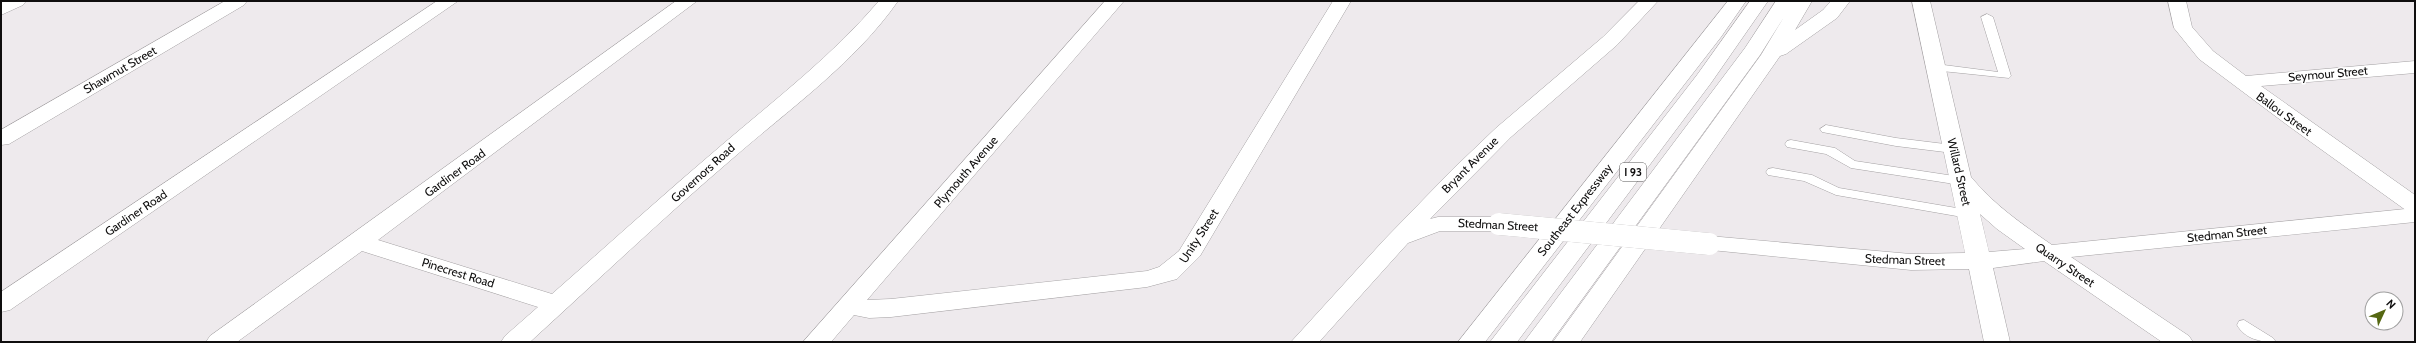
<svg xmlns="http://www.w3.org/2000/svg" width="2416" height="343" font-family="Cabin,sans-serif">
  <rect width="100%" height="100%" fill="#eeeaed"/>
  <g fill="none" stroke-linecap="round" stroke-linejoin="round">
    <defs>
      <path id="service" d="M 1987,14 L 1993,17 L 2011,76 L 2009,78 L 1932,70 L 1930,68 L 1932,66 L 1936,64 L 1998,72 L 1981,17 Z
        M 1826,125 L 1896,138 L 1953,145 L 1959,149 L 1953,153 L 1896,146 L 1822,132 L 1820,129 Z
        M 1791,140 L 1835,148 L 1855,161 L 1961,177 L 1968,181 L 1961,185 L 1851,168 L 1826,154 L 1787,147 L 1785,144 L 1787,141 Z
        M 1773,168 L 1812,175 L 1839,188 L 1968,210 L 1975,214 L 1968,218 L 1836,195 L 1804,181 L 1768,175 L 1766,172 L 1768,169 Z
        M 2244,320 L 2273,338 L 2276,342 C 2260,342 2245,339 2237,325 L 2239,321 Z"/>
      <path id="minor" d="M 26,1 L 23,5 L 1,15 L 1,2 Z
        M 225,1 L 247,1 L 244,5 L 9,144 L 1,145 L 1,130 Z
        M 437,1 L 458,1 L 10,310 L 1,312 L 1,292 Z
        M 676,1 L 697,1 L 378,240 L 552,294 C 609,244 665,193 723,144 C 777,98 833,55 879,1 L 898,1 C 855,63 788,110 732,159 C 663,218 597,281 530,342 L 501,342 L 505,336 L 538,307 L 362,251 L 237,342 L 206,342 L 210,336 Z
        M 1105,1 L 1124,1 L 867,300 L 891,299 L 1147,271 L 1159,267 L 1179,251 L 1333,1 L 1351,1 L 1200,256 L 1177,279 L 1147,287 L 891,317 L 869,318 L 854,315 L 831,342 L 803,342 Z
        M 2168,1 L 2186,1 L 2192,27 L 2213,51 L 2246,76 L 2415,61 L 2415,73 L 2261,86 L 2415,195 L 2415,213 L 2407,211 L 2290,127 L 2199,59 L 2174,28 Z"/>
      <path id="secondary" d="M 1639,1 L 1658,1 L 1617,45 L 1511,137 L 1430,219 L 1438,217 L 1499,217 L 1507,219 L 1511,224 L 1507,229 L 1499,231 L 1440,231 L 1408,243 L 1319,342 L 1291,342 L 1384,240 L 1452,170 L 1496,128 L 1603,37 Z
        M 1912,1 L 1930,1 L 1971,177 C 1994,205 2022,224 2052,245 L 2415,208 L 2415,222 L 2071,257 L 2189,336 L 2193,342 L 2162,342 L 2044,261 L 1993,268 L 2010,342 L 1984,342 L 1969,269 L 1911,270 L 1701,249 L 1697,244 L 1701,239 L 1709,236 L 1911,254 L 1965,253 ZM 1980,214 L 1997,229 L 2025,249 L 1989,252 Z"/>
      <path id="motorway" d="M 1728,1 L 1746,1 L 1721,37 L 1485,342 L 1458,342 Z
        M 1750,1 L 1768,1 L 1711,83 L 1517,342 L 1490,342 L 1697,75 Z
        M 1776,1 L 1812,1 L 1795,30 L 1823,10 L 1831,1 L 1850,1 L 1837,18 L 1786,54 L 1780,56 L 1580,342 L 1553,342 L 1761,55 L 1784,17 L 1760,55 L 1551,342 L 1524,342 L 1745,48 Z"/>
    </defs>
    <use href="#service" stroke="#a4a1a3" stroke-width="1"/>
    <use href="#minor" stroke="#a4a1a3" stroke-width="1"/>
    <use href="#secondary" stroke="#a4a1a3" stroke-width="1"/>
    <use href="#motorway" stroke="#a4a1a3" stroke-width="1"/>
    <use href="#service" fill="#fff" fill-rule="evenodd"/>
    <use href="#minor" fill="#fff" fill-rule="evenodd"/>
    <use href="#secondary" fill="#fff" fill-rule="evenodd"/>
    <use href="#motorway" fill="#fff" fill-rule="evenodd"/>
    <defs>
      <path id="secondary-bridge" d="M 1499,224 L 1709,244"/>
    </defs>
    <use href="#secondary-bridge" stroke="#a4a1a3" stroke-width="22" stroke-linecap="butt"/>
    <use href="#secondary-bridge" stroke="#fff" stroke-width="22"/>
  </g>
  <g text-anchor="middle" stroke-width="3" stroke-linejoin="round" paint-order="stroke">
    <rect fill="#fff" stroke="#575656" stroke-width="1" x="1620" y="163" width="26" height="18" rx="3"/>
    <g font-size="11" font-weight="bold" fill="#0f0e0e">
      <text x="1633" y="176">I 93</text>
    </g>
    <g font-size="12" fill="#0f0e0e" stroke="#fff">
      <text transform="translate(120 70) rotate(-30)" y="4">Shawmut Street</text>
      <text transform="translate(2328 74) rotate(-5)" y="4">Seymour Street</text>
      <text transform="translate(2284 114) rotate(36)" y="4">Ballou Street</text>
      <text transform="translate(1470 165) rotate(-45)" y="4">Bryant Avenue</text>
      <text transform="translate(966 172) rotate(-49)" y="4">Plymouth Avenue</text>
      <text transform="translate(1959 172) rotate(77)" y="4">Willard Street</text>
      <text transform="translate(455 173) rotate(-36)" y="4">Gardiner Road</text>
      <text transform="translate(703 173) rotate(-42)" y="4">Governors Road</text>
      <text transform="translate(1575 210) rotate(-52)" y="4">Southeast Expressway</text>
      <text transform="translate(136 213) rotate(-34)" y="4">Gardiner Road</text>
      <text transform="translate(1498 225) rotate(3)" y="4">Stedman Street</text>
      <text transform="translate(2227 234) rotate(-6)" y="4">Stedman Street</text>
      <text transform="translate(1199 236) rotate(-57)" y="4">Unity Street</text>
      <text transform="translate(1905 260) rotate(2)" y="4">Stedman Street</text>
      <text transform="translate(2065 265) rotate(34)" y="4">Quarry Street</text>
      <text transform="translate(458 273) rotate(17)" y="4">Pinecrest Road</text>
    </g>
  </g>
  <rect width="2416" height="343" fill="none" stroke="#0f0e0e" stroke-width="4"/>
  <g transform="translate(2384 311) rotate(46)"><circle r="19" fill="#ffffff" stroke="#9f9f9f"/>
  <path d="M0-3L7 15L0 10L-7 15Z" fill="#556712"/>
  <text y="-6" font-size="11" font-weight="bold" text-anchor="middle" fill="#0f0e0e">N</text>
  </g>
</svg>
